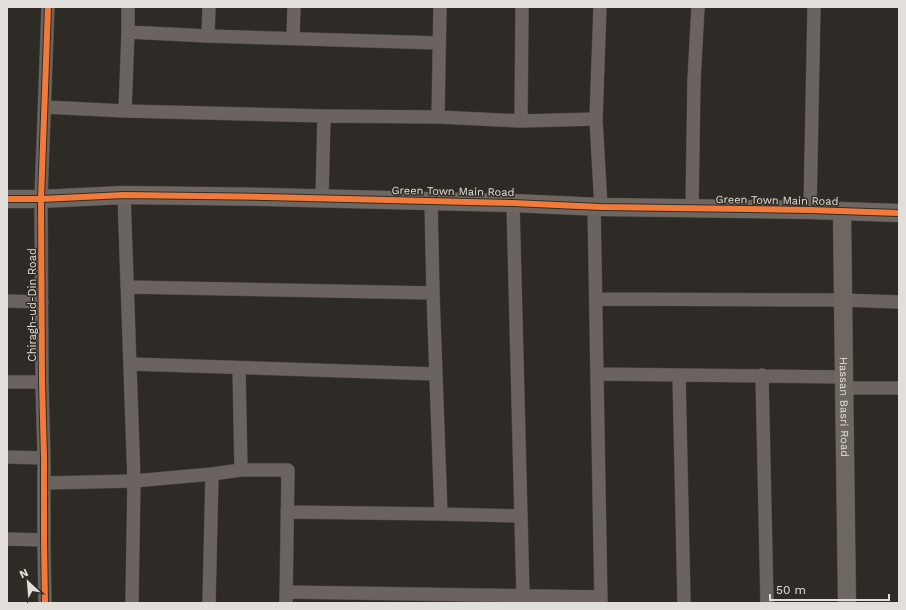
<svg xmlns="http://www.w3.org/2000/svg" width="906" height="610" font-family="'Work Sans',sans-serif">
  <rect width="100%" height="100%" fill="#2e2b27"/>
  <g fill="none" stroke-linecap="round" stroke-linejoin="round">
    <defs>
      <path id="street" d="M 128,7 L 128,32 L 208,36 L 439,43
        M 600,7 L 596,119 L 601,207
        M 208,36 L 209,7
        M 293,38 L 294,7
        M 45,107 L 125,111 L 324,116 L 438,117 L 521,121 L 596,119
        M 125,111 L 128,32
        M 438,117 L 440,7
        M 521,121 L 522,7
        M 124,195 L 134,481 L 132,603
        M 322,198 L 324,116
        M 431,201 L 433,293 L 441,514
        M 513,203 L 523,596
        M 594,206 L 601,603
        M 692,209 L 694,80 L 698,7
        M 810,210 L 814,7
        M 127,287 L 433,293
        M 596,299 L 843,300 L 899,302
        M 7,301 L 42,302
        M 130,364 L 436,374
        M 597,374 L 844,377
        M 679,375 L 684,603
        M 762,375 L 767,603
        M 7,382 L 42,382
        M 844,388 L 899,388
        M 7,457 L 44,458
        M 241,470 L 288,470 L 286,603
        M 44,483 L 134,481 L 212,474 L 241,470 L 239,368
        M 287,512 L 441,514 L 521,516
        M 7,539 L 44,540
        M 286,592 L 601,597
        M 45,603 L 44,540 L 44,458 L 42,382 L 41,199 L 48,7
        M 209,603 L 212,474"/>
      <g id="secondary">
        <path d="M 7,199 L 41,199 L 124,195 L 265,197 L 513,203 L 601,207 L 810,210 L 899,213"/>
        <path id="s1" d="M 842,211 L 844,377 L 847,603"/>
      </g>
    </defs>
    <use href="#street" stroke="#4a4844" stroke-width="14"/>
    <use href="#secondary" stroke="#4a4844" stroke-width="19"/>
    <use href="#street" stroke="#6b635f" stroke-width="13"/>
    <use href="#secondary" stroke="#6e6661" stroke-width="18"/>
    <defs>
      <path id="cycleway" d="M 7,199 L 41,199 L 124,195 L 265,197 L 513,203 L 601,207 L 810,210 L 899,213
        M 45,603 L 44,540 L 44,458 L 42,382 L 41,199 L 48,7"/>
    </defs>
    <use href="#cycleway" stroke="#312c24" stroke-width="8"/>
    <use href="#cycleway" stroke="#f17a3a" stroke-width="6"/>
  </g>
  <g text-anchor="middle" stroke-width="3" stroke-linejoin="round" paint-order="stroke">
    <g font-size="11" fill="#e2ded9" stroke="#312c24">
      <text transform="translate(453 191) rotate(1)" y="4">Green Town Main Road</text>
      <text transform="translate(777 200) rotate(1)" y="4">Green Town Main Road</text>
      <text transform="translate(32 305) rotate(-90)" y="4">Chiragh-ud-Din Road</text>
      <text dy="4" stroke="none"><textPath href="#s1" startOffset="196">Hassan Basri Road</textPath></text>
    </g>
  </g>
  <rect width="906" height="610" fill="none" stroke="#e2ded9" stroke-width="16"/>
  <g transform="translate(28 582) rotate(334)" stroke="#312c24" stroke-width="3" paint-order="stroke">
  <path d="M0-3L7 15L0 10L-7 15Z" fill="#e2ded9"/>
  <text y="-6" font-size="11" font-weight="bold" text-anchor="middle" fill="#e2ded9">N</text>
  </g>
  <path d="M770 594v6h119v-6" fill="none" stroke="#e2ded9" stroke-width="2"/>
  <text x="776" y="594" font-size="12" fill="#e2ded9" stroke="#312c24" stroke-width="3" paint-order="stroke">50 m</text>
</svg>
